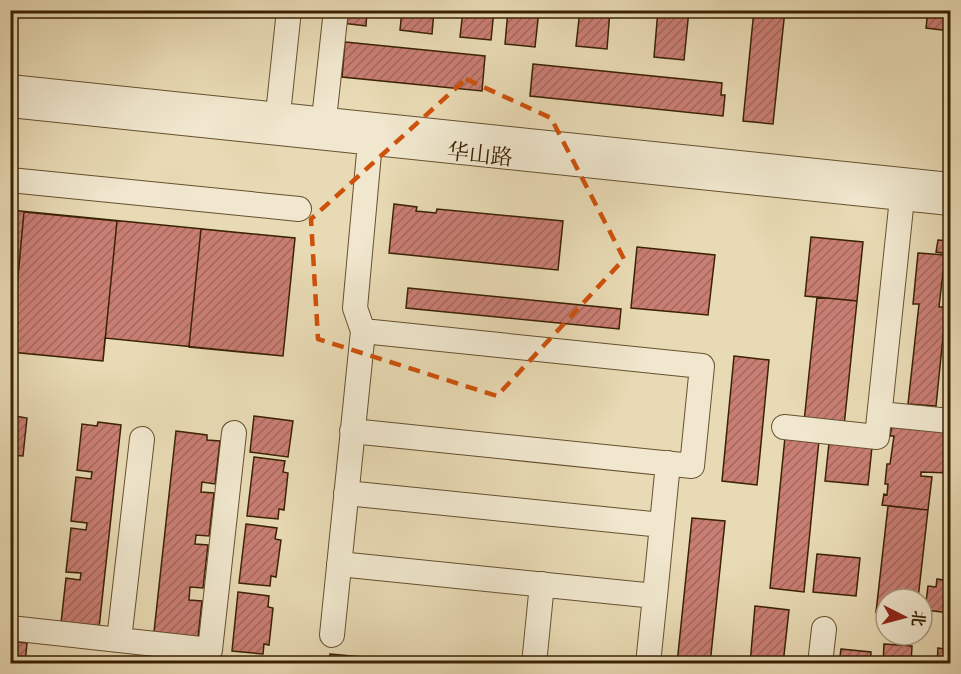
<svg xmlns="http://www.w3.org/2000/svg" width="961" height="674" font-family="'IM FELL French Canon','Noto Serif SC',serif">
  <defs>
    <pattern id="grass-tufts" width="24" height="20" patternUnits="userSpaceOnUse" patternTransform="scale(1.5)"><rect width="24" height="20" fill="#b7bf8c"/><path d="M3 7l-1-3M5 7V3M7 7l1-3M15 17l-1-3M17 17v-4M19 17l1-3" fill="none" stroke="#9ea477"/></pattern>
    <pattern id="building-hatch" width="6" height="6" patternUnits="userSpaceOnUse" patternTransform="scale(1.5)"><rect width="6" height="6" fill="#c97e74"/><path d="M-1 1l2-2M0 6l6-6M5 7l2-2" fill="none" stroke="#a4675d"/></pattern>
  </defs>
  <rect width="100%" height="100%" fill="#e8dab4"/>
  <filter id="stains"><feTurbulence type="fractalNoise" baseFrequency=".00333" numOctaves="4"/><feColorMatrix values="0 0 0 0 .2 0 0 0 0 .09 0 0 0 0 .02 0 0 0 .5 -.17"/></filter>
  <radialGradient id="worn" r=".72"><stop offset=".6" stop-color="#630" stop-opacity="0"/><stop offset="1" stop-color="#630" stop-opacity=".3"/></radialGradient>
  <path fill="url(#grass-tufts)" stroke="#797048" stroke-width="1.5" d="M 950,515 L 950,567 L 945,566 Z"/>
  <path fill="url(#building-hatch)" stroke="#3b2203" stroke-width="1.5" d="M 343,10 L 367,10 L 366,26 L 342,23 Z
    M 402,10 L 434,10 L 432,34 L 400,30 Z
    M 463,10 L 494,10 L 491,40 L 460,37 Z
    M 508,10 L 539,10 L 535,47 L 505,44 Z
    M 580,10 L 610,10 L 607,49 L 576,46 Z
    M 658,10 L 689,10 L 684,60 L 654,57 Z
    M 754,10 L 785,10 L 773,124 L 743,121 Z
    M 861,10 L 886,10 L 886,14 Z
    M 928,10 L 950,10 L 950,31 L 926,28 Z
    M 345,42 L 485,56 L 482,91 L 342,77 Z
    M 533,64 L 722,83 L 721,95 L 725,95 L 723,116 L 530,96 Z
    M 394,204 L 417,207 L 416,211 L 436,213 L 437,209 L 563,221 L 558,270 L 389,253 Z
    M 10,210 L 295,238 L 283,356 L 105,338 L 103,361 L 10,352 Z
    M 24,212 L 117,221 L 103,361 L 11,352 Z
    M 201,229 L 295,238 L 283,356 L 189,347 Z
    M 811,237 L 863,242 L 857,301 L 805,296 Z
    M 938,240 L 950,241 L 950,254 L 936,252 Z
    M 637,247 L 715,255 L 708,315 L 631,308 Z
    M 918,253 L 945,255 L 939,307 L 946,307 L 936,406 L 908,404 L 919,304 L 913,304 Z
    M 408,288 L 621,309 L 619,329 L 406,308 Z
    M 817,297 L 857,301 L 844,426 L 804,422 Z
    M 734,356 L 769,360 L 757,485 L 722,481 Z
    M 15,416 L 27,418 L 23,456 L 10,455 L 10,421 L 14,421 Z
    M 254,416 L 293,421 L 288,457 L 250,452 Z
    M 98,422 L 121,425 L 99,628 L 61,623 L 66,578 L 80,580 L 81,573 L 66,572 L 71,528 L 86,530 L 87,523 L 71,521 L 76,477 L 91,479 L 92,472 L 77,470 L 82,424 L 97,426 Z
    M 892,425 L 950,431 L 950,473 L 921,472 L 921,476 L 932,477 L 928,510 L 882,505 L 884,494 L 887,495 L 888,484 L 885,484 L 887,464 L 890,464 L 894,436 L 890,436 Z
    M 176,431 L 207,435 L 207,440 L 220,441 L 215,484 L 202,482 L 201,492 L 214,493 L 209,536 L 196,535 L 195,544 L 208,545 L 203,588 L 190,587 L 189,600 L 202,601 L 198,637 L 154,632 Z
    M 785,437 L 819,440 L 804,592 L 770,588 Z
    M 829,443 L 872,447 L 868,485 L 825,481 Z
    M 254,457 L 285,461 L 283,472 L 288,473 L 284,510 L 279,509 L 278,519 L 247,516 Z
    M 888,506 L 928,510 L 918,599 L 886,599 L 886,613 L 876,612 Z
    M 692,518 L 725,521 L 710,664 L 677,664 Z
    M 246,524 L 277,528 L 275,539 L 281,540 L 276,577 L 271,576 L 270,586 L 239,583 Z
    M 817,554 L 860,558 L 856,596 L 813,592 Z
    M 937,579 L 950,581 L 950,613 L 925,610 L 928,586 L 936,587 Z
    M 238,592 L 269,596 L 268,607 L 273,608 L 269,645 L 264,644 L 263,654 L 232,651 Z
    M 755,606 L 789,610 L 783,664 L 750,664 Z
    M 10,641 L 27,643 L 25,664 L 10,664 Z
    M 884,644 L 912,646 L 911,664 L 883,664 Z
    M 938,648 L 950,650 L 950,664 L 937,664 Z
    M 841,649 L 871,652 L 870,664 L 839,664 Z
    M 330,654 L 395,660 L 395,664 L 329,664 Z"/>
  <g fill="none" stroke-linecap="round" stroke-linejoin="round">
    <defs>
      <path id="minor" d="M 10,87 L 950,185
        M 10,105 L 950,203
        M 278,114 L 289,10
        M 324,119 L 336,10
        M 10,180 L 299,209
        M 880,414 L 950,421
        M 784,427 L 877,437 L 902,198
        M 352,431 L 692,466 L 702,366 L 363,331
        M 346,493 L 662,525
        M 339,564 L 655,596 L 668,463
        M 10,628 L 210,650 L 234,433
        M 332,635 L 363,331 L 355,308 L 370,142
        M 119,640 L 142,439
        M 534,664 L 542,584
        M 648,664 L 655,596
        M 820,664 L 824,629"/>
    </defs>
    <use href="#minor" stroke="#66502f" stroke-width="26"/>
    <use href="#minor" stroke="#f0e7ce" stroke-width="24"/>
  </g>
  <path fill="none" stroke="#ce510b" stroke-width="4.5" stroke-dasharray="12 8" stroke-linejoin="round" d="M 466,79 L 551,118 L 624,259 L 497,396 L 318,339 L 311,219 Z"/>
  <g text-anchor="middle" stroke-width="4.5" stroke-linejoin="round" paint-order="stroke">
    <g font-size="22" fill="#3b2203" stroke="#f0e7ce">
      <text transform="translate(480 154) rotate(6)" y="8">华山路</text>
    </g>
  </g>
  <rect width="961" height="674" fill="none" stroke="#e8dab4" stroke-width="36"/>
  <rect x="12" y="12" width="937" height="650" fill="none" stroke="#3b2203" stroke-width="3"/>
  <rect x="18" y="18" width="925" height="638" fill="none" stroke="#3b2203" stroke-width="1.5"/>
  <g transform="translate(904 617) rotate(96)"><circle r="28" fill="#f0e7ce" stroke="#a8987d" stroke-width="1.5"/>
  <path d="M0-4.5L10 22L0 15L-10 22Z" fill="#8f2418"/>
  <text y="-9" font-size="16" font-weight="bold" text-anchor="middle" fill="#3b2203">北</text>
  </g>
  <rect width="100%" height="100%" filter="url(#stains)"/>
  <rect width="100%" height="100%" fill="url(#worn)"/>
</svg>
